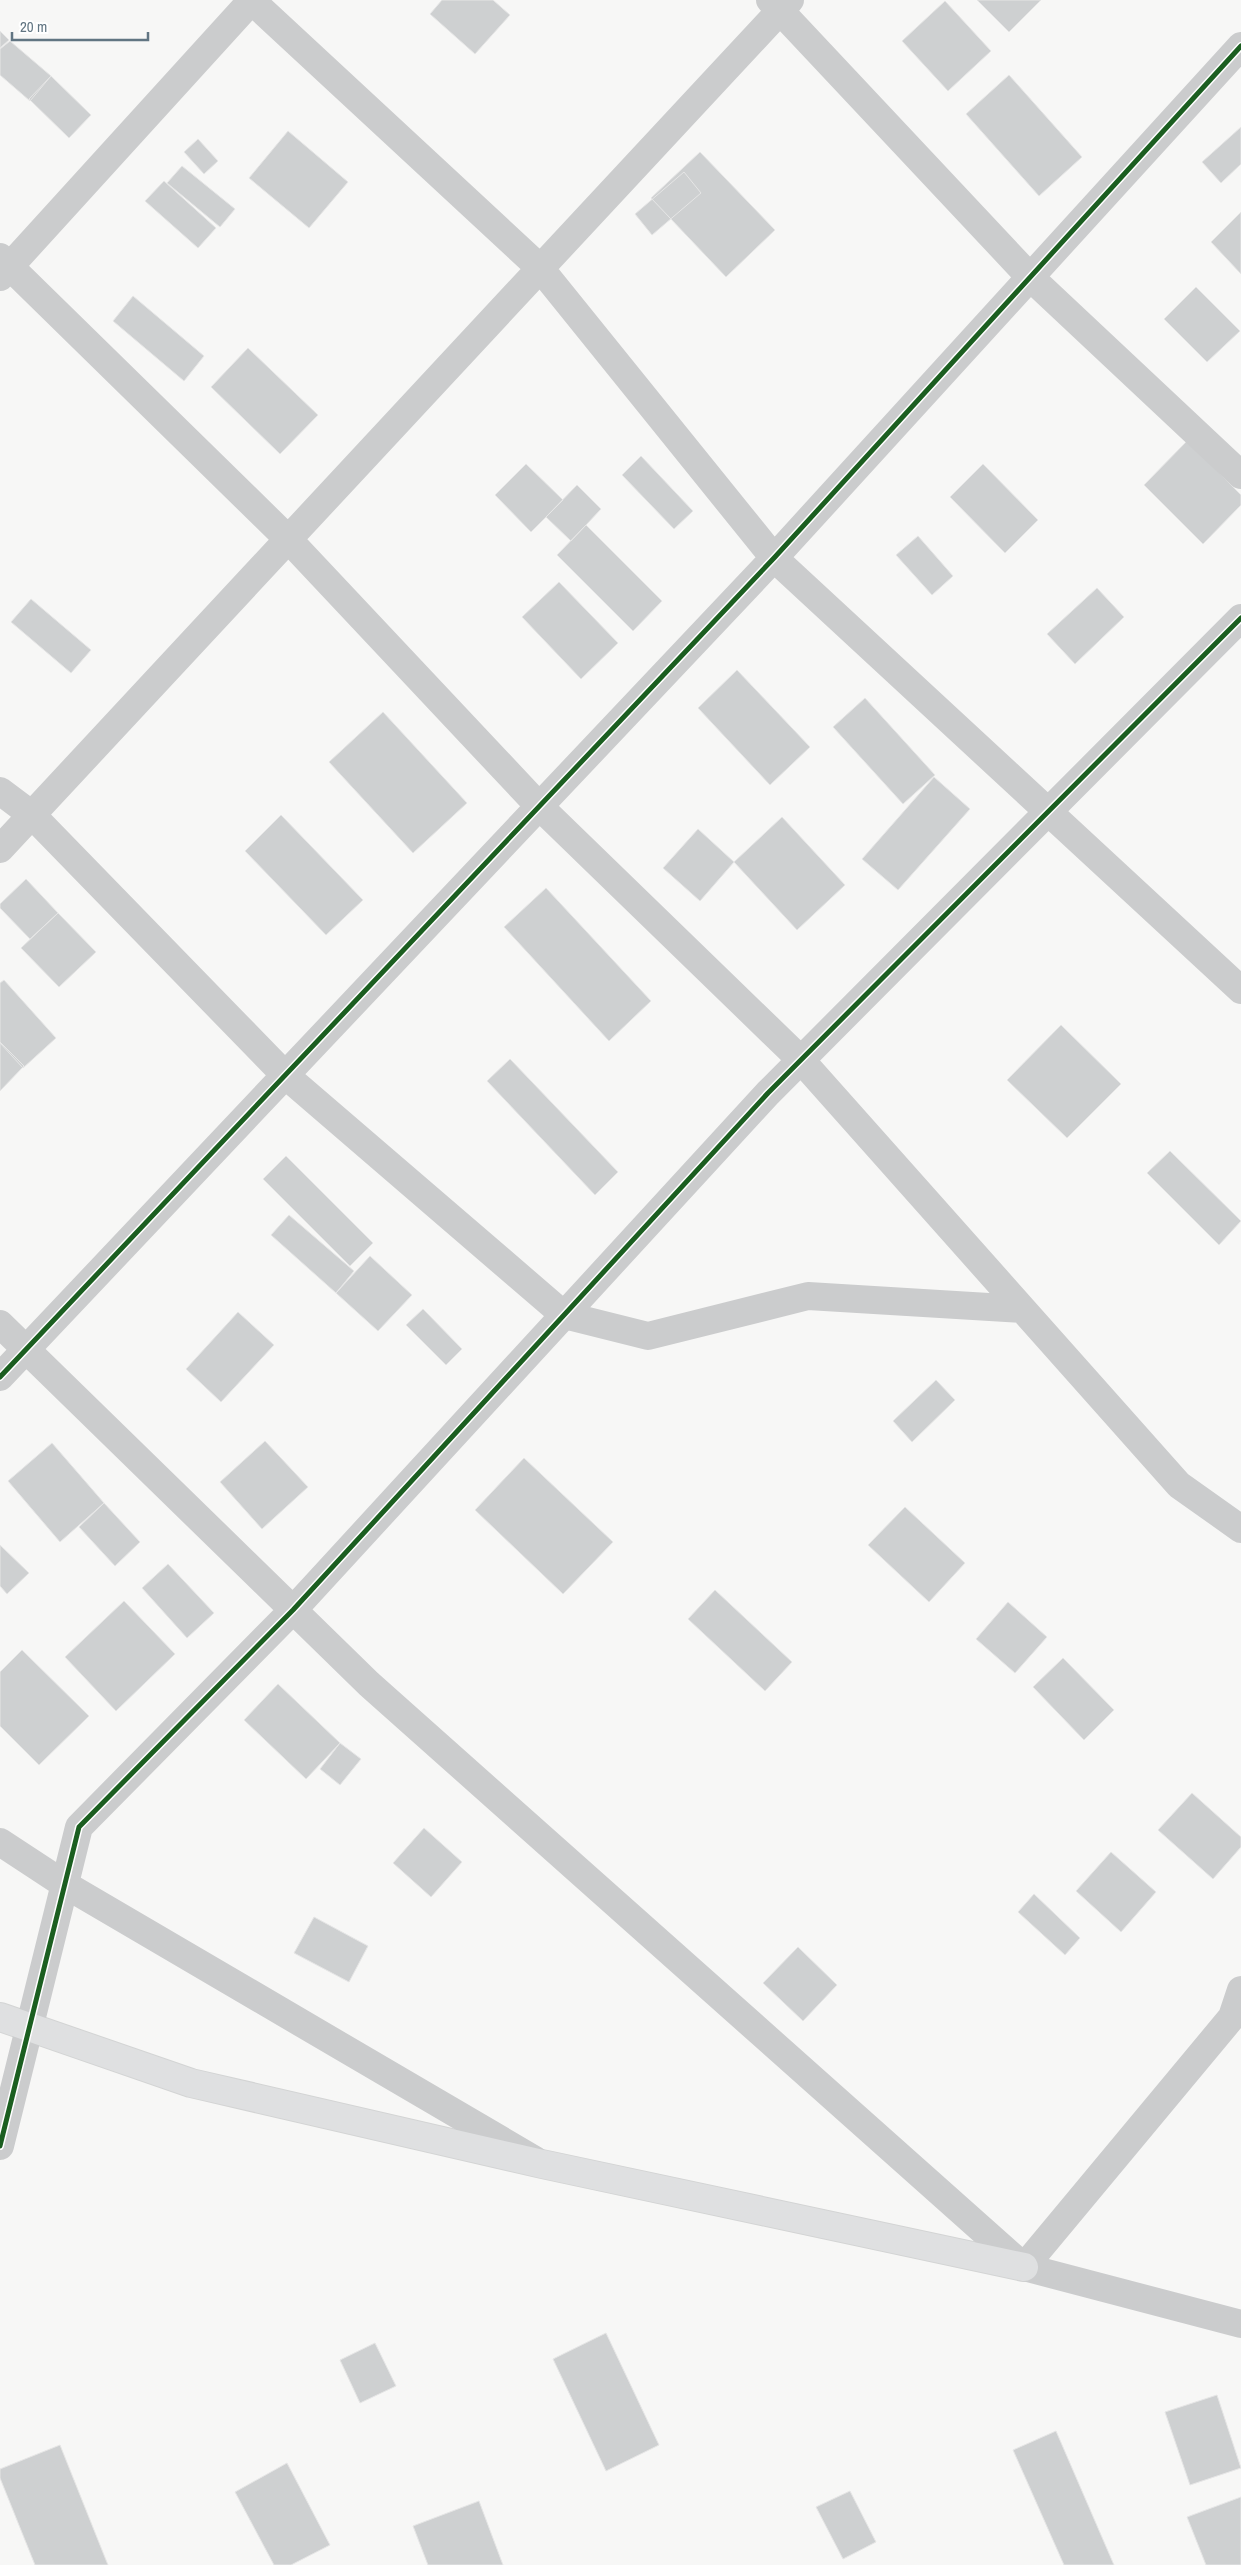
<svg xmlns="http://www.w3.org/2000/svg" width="1241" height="2565" font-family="'Archivo Narrow',sans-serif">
  <rect width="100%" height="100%" fill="#f7f7f6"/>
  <path fill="#ced0d1" stroke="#e6e6e6" d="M 442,0 L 493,0 L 510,15 L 475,54 L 430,14 Z
    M 977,0 L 1041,0 L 1009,32 Z
    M 945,1 L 991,51 L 948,91 L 902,41 Z
    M 0,31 L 9,40 L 0,48 Z
    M 10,41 L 51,76 L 30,101 L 0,75 L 0,49 Z
    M 1009,75 L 1082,157 L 1039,196 L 966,114 Z
    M 51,76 L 91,115 L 69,138 L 29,99 Z
    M 1241,127 L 1241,164 L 1221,183 L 1202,162 Z
    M 288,131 L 348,182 L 309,228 L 249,178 Z
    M 198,139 L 218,161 L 204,174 L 184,152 Z
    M 700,152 L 775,230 L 726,277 L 651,198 Z
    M 182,166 L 235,209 L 220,227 L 167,183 Z
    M 684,172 L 701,193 L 652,235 L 635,214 Z
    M 164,181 L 216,228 L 198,248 L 145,201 Z
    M 1241,212 L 1241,274 L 1211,242 Z
    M 1196,287 L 1240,331 L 1207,362 L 1164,319 Z
    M 133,296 L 204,356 L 184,381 L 113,321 Z
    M 248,348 L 318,415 L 280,454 L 211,387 Z
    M 1187,441 L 1241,495 L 1241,505 L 1203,544 L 1144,485 Z
    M 641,456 L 693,511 L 674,529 L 622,475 Z
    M 526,464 L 563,500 L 531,532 L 495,495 Z
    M 983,464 L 1038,520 L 1005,553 L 950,497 Z
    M 577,485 L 601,509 L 571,541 L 546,517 Z
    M 586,525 L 662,601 L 633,631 L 557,555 Z
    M 918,536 L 953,576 L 932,595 L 896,555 Z
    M 559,582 L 618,643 L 581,679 L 522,617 Z
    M 1097,588 L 1124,617 L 1075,664 L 1047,634 Z
    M 31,599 L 91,650 L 71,673 L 11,622 Z
    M 737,670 L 810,747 L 770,785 L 698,708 Z
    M 865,698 L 935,775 L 903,804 L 833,727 Z
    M 383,712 L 467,803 L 413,853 L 329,762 Z
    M 934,777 L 970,809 L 898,890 L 862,859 Z
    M 281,815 L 363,900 L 326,935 L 245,851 Z
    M 782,817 L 845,885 L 797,930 L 734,862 Z
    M 698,829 L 734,862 L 700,901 L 663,868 Z
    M 26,879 L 58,913 L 30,939 L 0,908 L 0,904 Z
    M 546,888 L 651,1001 L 609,1041 L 504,927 Z
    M 58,913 L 96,952 L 59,987 L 21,948 Z
    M 4,980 L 56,1038 L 23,1068 L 0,1043 L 0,983 Z
    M 1061,1025 L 1121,1084 L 1067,1138 L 1007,1080 Z
    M 0,1042 L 24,1066 L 0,1091 Z
    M 510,1059 L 618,1172 L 595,1195 L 487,1081 Z
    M 1170,1151 L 1241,1221 L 1219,1245 L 1147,1173 Z
    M 286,1156 L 373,1243 L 350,1266 L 263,1179 Z
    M 289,1215 L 354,1271 L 336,1293 L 271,1235 Z
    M 370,1256 L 412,1295 L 378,1331 L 336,1293 Z
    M 423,1309 L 462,1349 L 446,1365 L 406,1325 Z
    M 238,1312 L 274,1345 L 221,1402 L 186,1369 Z
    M 936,1380 L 955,1400 L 912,1442 L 893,1421 Z
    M 265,1441 L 308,1487 L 262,1529 L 220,1482 Z
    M 52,1443 L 104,1503 L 60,1542 L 8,1481 Z
    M 524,1458 L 613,1542 L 563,1594 L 475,1510 Z
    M 104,1503 L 140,1542 L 115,1566 L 79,1527 Z
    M 905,1507 L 965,1563 L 929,1602 L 868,1545 Z
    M 0,1545 L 29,1573 L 7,1594 L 0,1586 Z
    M 168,1564 L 214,1613 L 187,1638 L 142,1588 Z
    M 715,1590 L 792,1662 L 765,1691 L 688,1619 Z
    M 124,1601 L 175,1654 L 116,1711 L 65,1657 Z
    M 1008,1602 L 1047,1637 L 1015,1673 L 976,1639 Z
    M 22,1650 L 89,1716 L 39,1765 L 0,1726 L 0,1672 Z
    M 1063,1658 L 1114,1710 L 1084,1740 L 1033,1687 Z
    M 278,1684 L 340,1743 L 306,1779 L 244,1720 Z
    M 340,1743 L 361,1759 L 340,1785 L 320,1769 Z
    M 1192,1793 L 1241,1837 L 1241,1847 L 1213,1879 L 1158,1830 Z
    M 424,1828 L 462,1862 L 431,1897 L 393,1863 Z
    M 1111,1852 L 1156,1892 L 1121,1932 L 1076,1891 Z
    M 1034,1894 L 1080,1938 L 1065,1955 L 1018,1912 Z
    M 314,1917 L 368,1946 L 349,1982 L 294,1953 Z
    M 798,1947 L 837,1985 L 803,2021 L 763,1983 Z
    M 606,2333 L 659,2445 L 606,2471 L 553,2359 Z
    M 375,2343 L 396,2386 L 360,2403 L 340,2360 Z
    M 1217,2395 L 1241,2468 L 1190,2485 L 1165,2412 Z
    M 1056,2431 L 1114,2565 L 1064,2565 L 1013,2450 Z
    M 60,2445 L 108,2565 L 35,2565 L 0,2478 L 0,2469 Z
    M 287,2463 L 330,2545 L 291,2565 L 274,2565 L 235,2492 Z
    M 850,2491 L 876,2542 L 843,2559 L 816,2507 Z
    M 1241,2497 L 1241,2565 L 1206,2565 L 1187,2517 Z
    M 479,2501 L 503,2565 L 428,2565 L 413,2526 Z"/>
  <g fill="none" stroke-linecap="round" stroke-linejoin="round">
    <defs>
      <path id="secondary" d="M 0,2017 L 191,2083 L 542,2164 L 1024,2267"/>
    </defs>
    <use href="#secondary" stroke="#d3d4d4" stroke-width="30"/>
    <path stroke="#cbcccd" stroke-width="28" d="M 251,0 L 540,268 L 774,558 L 1241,990
      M 770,0 L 1030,277 L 1241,475
      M 0,257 L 288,539 L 539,806 L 801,1060 L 1179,1485 L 1241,1529
      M 0,277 L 252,0
      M 0,791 L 32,815 L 285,1075 L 564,1315 L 648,1336 L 808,1296 L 1022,1309
      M 0,849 L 790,0
      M 0,1324 L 369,1684 L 1024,2267 L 1232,2017 L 1241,1990
      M 0,1377 L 774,558 L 1241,46
      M 0,1842 L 64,1884 L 535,2160
      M 0,2146 L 79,1827 L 293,1610 L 768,1093 L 1241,618"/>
    <path stroke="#cbcccd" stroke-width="28" d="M 1024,2267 L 1241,2324"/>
    <use href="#secondary" stroke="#dfe0e1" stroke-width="28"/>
    <defs>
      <path id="cycleway" d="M 0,1377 L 774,558 L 1241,46
        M 0,2146 L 79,1827 L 293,1610 L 768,1093 L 1241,618"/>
    </defs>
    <use href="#cycleway" stroke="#fff" stroke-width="8"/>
    <use href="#cycleway" stroke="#1b5e20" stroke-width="5"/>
  </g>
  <path d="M12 32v8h136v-8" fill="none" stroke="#617582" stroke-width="2.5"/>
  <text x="20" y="32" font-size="15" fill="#617582" stroke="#ffffff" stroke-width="4" paint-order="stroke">20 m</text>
</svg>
